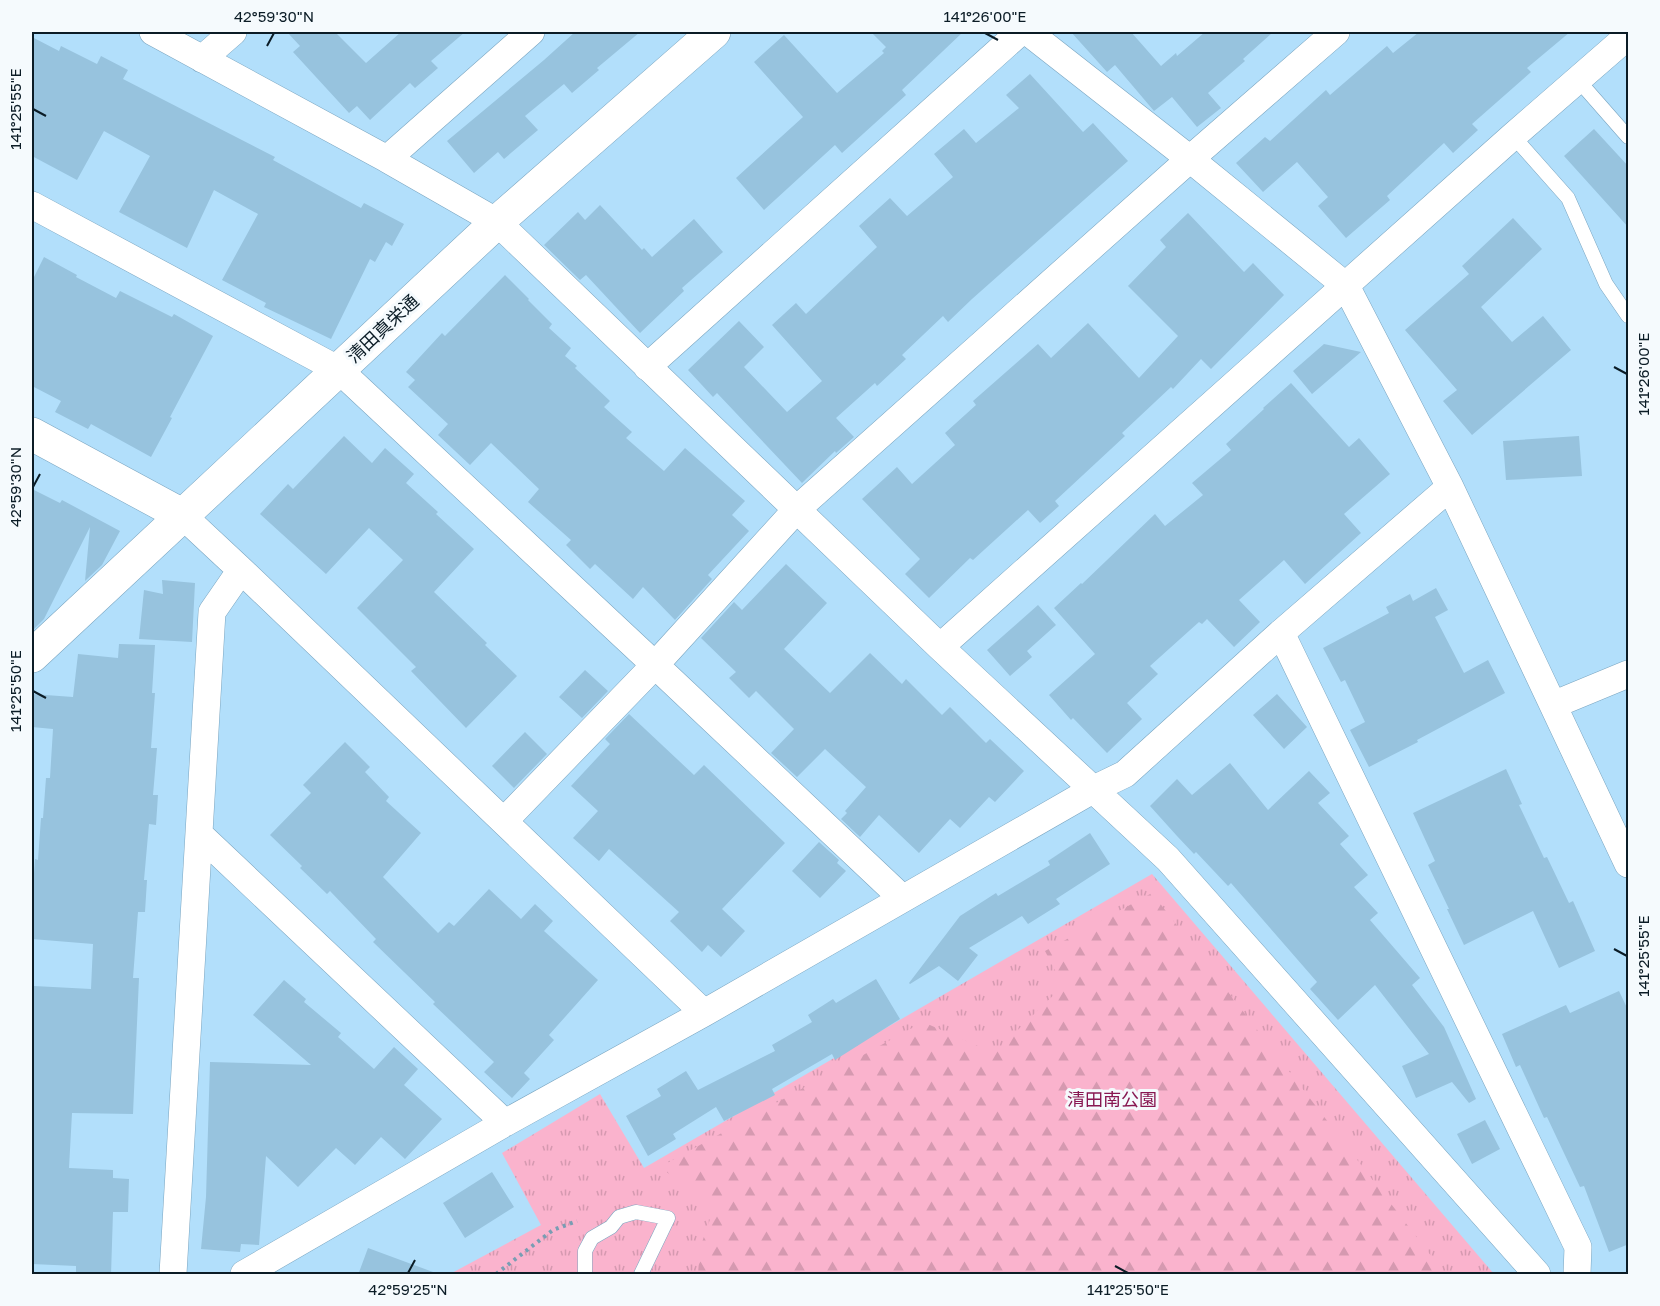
<svg xmlns="http://www.w3.org/2000/svg" width="1660" height="1306" font-family="'Golos Text','Noto Sans JP',sans-serif">
  <defs>
    <pattern id="grass-tufts" width="24" height="20" patternUnits="userSpaceOnUse" patternTransform="scale(1.5)"><rect width="24" height="20" fill="#fab3cd"/><path d="M3 7l-1-3M5 7V3M7 7l1-3M15 17l-1-3M17 17v-4M19 17l1-3" fill="none" stroke="#d599b0"/></pattern>
    <pattern id="forest-firs" width="22" height="20" patternUnits="userSpaceOnUse" patternTransform="scale(1.5)"><rect width="22" height="20" fill="#fab3cd"/><path d="M5 1l3.5 6h-7zM16 11l3.5 6h-7z" fill="#d599b0"/></pattern>
  </defs>
  <rect width="100%" height="100%" fill="#b2dffb"/>
  <path fill="url(#grass-tufts)" d="M 1152,874 L 1494,1274 L 450,1274 L 541,1225 L 502,1153 L 600,1094 L 644,1168 Z"/>
  <path fill="url(#forest-firs)" d="M 1152,893 L 1445,1274 L 762,1274 L 760,1272 L 759,1274 L 698,1274 L 700,1248 L 714,1208 L 660,1167 L 923,1022 L 994,1053 L 1063,986 L 1045,951 Z"/>
  <path fill="#97c3de" d="M 287,32 L 335,32 L 366,63 L 401,32 L 465,32 L 431,61 L 438,68 L 415,88 L 410,83 L 370,120 L 357,106 L 349,113 L 293,52 L 300,46 Z
    M 575,32 L 640,32 L 597,68 L 599,70 L 572,93 L 564,84 L 525,116 L 538,130 L 504,159 L 498,152 L 474,173 L 447,141 L 544,60 Z
    M 871,32 L 963,32 L 902,90 L 906,95 L 842,153 L 835,145 L 764,210 L 736,178 L 803,117 L 754,62 L 784,35 L 837,93 L 884,53 L 882,51 L 886,47 Z
    M 1071,32 L 1131,32 L 1161,66 L 1176,53 L 1177,56 L 1205,32 L 1273,32 L 1243,59 L 1245,61 L 1208,93 L 1221,108 L 1197,127 L 1172,97 L 1154,111 L 1115,65 L 1107,72 Z
    M 1419,32 L 1570,32 L 1527,68 L 1531,72 L 1472,124 L 1478,130 L 1453,153 L 1444,143 L 1387,196 L 1390,200 L 1346,238 L 1318,206 L 1328,197 L 1297,162 L 1263,192 L 1236,163 L 1265,137 L 1270,141 L 1326,90 L 1330,95 L 1387,46 L 1393,53 Z
    M 32,37 L 59,51 L 61,46 L 97,64 L 101,56 L 128,70 L 123,79 L 275,157 L 273,160 L 361,208 L 364,203 L 404,224 L 392,246 L 386,242 L 375,262 L 370,259 L 331,339 L 264,307 L 266,303 L 222,280 L 258,214 L 214,190 L 187,248 L 119,212 L 150,156 L 104,131 L 77,180 L 32,156 Z
    M 1030,74 L 1083,132 L 1093,123 L 1128,161 L 972,299 L 948,322 L 943,316 L 902,355 L 906,359 L 877,386 L 875,383 L 836,418 L 854,437 L 836,453 L 835,451 L 802,483 L 717,393 L 713,397 L 688,370 L 739,321 L 764,347 L 744,367 L 787,412 L 822,381 L 772,325 L 796,303 L 806,314 L 877,247 L 859,226 L 890,198 L 907,216 L 953,177 L 934,154 L 964,129 L 976,143 L 1019,108 L 1006,95 Z
    M 1594,129 L 1629,167 L 1629,228 L 1564,156 Z
    M 600,205 L 642,250 L 644,248 L 652,257 L 694,219 L 723,252 L 682,288 L 684,291 L 640,333 L 586,275 L 580,280 L 544,245 L 578,212 L 585,220 Z
    M 1188,213 L 1244,272 L 1253,263 L 1284,295 L 1211,369 L 1201,359 L 1173,389 L 1171,387 L 1122,433 L 1125,436 L 1055,501 L 1059,506 L 1040,523 L 1028,510 L 973,560 L 970,558 L 929,598 L 905,574 L 920,559 L 862,499 L 897,467 L 912,484 L 955,445 L 945,433 L 976,405 L 973,401 L 1038,344 L 1051,358 L 1088,323 L 1139,378 L 1178,336 L 1128,286 L 1166,247 L 1160,240 Z
    M 1513,218 L 1542,249 L 1481,307 L 1512,342 L 1543,316 L 1571,350 L 1472,435 L 1443,401 L 1457,390 L 1405,330 L 1469,274 L 1462,266 Z
    M 44,257 L 77,275 L 76,277 L 116,298 L 120,291 L 172,317 L 174,314 L 213,336 L 170,417 L 172,418 L 151,457 L 91,424 L 88,429 L 55,412 L 61,401 L 32,386 L 32,281 Z
    M 505,275 L 529,299 L 528,300 L 552,324 L 549,328 L 571,348 L 565,356 L 577,366 L 575,368 L 610,401 L 604,407 L 632,432 L 626,438 L 664,471 L 685,448 L 745,501 L 732,515 L 749,531 L 708,575 L 712,579 L 675,620 L 643,587 L 633,599 L 595,564 L 590,569 L 566,545 L 571,540 L 528,502 L 539,489 L 491,443 L 470,465 L 438,435 L 448,424 L 408,387 L 415,380 L 406,372 L 442,333 L 445,336 Z
    M 1324,344 L 1361,352 L 1312,394 L 1293,371 Z
    M 1291,383 L 1349,447 L 1359,438 L 1390,474 L 1344,514 L 1361,533 L 1305,584 L 1284,560 L 1239,600 L 1260,622 L 1234,647 L 1207,619 L 1202,624 L 1199,622 L 1150,666 L 1158,674 L 1127,703 L 1142,719 L 1107,753 L 1073,718 L 1071,720 L 1049,695 L 1095,654 L 1054,608 L 1081,583 L 1082,584 L 1155,514 L 1165,526 L 1203,495 L 1192,483 L 1231,450 L 1226,444 L 1264,409 L 1263,408 Z
    M 344,436 L 372,463 L 385,448 L 414,474 L 406,483 L 438,512 L 436,514 L 474,549 L 434,592 L 487,643 L 485,645 L 517,676 L 466,728 L 411,671 L 416,667 L 357,608 L 403,560 L 369,528 L 326,574 L 260,514 L 288,484 L 293,489 Z
    M 1579,436 L 1582,476 L 1506,480 L 1503,441 Z
    M 32,489 L 60,503 L 62,500 L 120,531 L 102,565 L 85,581 L 90,527 L 44,619 L 32,631 Z
    M 786,564 L 827,603 L 784,649 L 830,693 L 870,653 L 902,684 L 906,679 L 942,715 L 950,707 L 986,743 L 990,739 L 1024,771 L 995,802 L 989,797 L 960,828 L 950,819 L 919,853 L 879,815 L 860,837 L 841,819 L 847,813 L 845,811 L 866,787 L 825,749 L 797,777 L 771,753 L 794,729 L 756,691 L 749,698 L 729,678 L 736,672 L 701,638 L 734,602 L 742,610 Z
    M 162,580 L 195,583 L 192,642 L 139,639 L 144,590 L 163,594 Z
    M 1436,588 L 1448,610 L 1435,617 L 1464,673 L 1488,660 L 1505,693 L 1417,740 L 1418,742 L 1369,767 L 1350,730 L 1365,722 L 1345,680 L 1341,682 L 1323,648 L 1389,613 L 1386,607 L 1410,594 L 1413,601 Z
    M 1038,605 L 1056,625 L 1027,651 L 1032,657 L 1010,676 L 987,650 Z
    M 119,644 L 155,645 L 152,693 L 155,693 L 151,748 L 157,748 L 153,795 L 158,795 L 156,825 L 149,824 L 144,880 L 147,880 L 145,912 L 138,912 L 133,978 L 139,978 L 133,1114 L 72,1113 L 69,1168 L 113,1170 L 113,1178 L 129,1179 L 128,1212 L 113,1212 L 111,1275 L 76,1275 L 76,1266 L 32,1264 L 32,1026 L 34,986 L 91,989 L 93,944 L 32,939 L 32,902 L 35,859 L 38,860 L 41,818 L 43,818 L 46,778 L 50,778 L 53,729 L 32,727 L 32,694 L 73,697 L 78,654 L 118,658 Z
    M 585,670 L 608,691 L 582,718 L 559,697 Z
    M 1277,694 L 1307,727 L 1284,749 L 1253,715 Z
    M 629,714 L 694,775 L 704,765 L 785,843 L 722,909 L 745,931 L 721,957 L 708,945 L 702,952 L 670,921 L 679,912 L 609,849 L 599,861 L 573,838 L 598,811 L 571,786 L 610,744 L 605,739 Z
    M 525,732 L 547,754 L 514,788 L 492,766 Z
    M 345,742 L 370,767 L 365,772 L 389,797 L 386,801 L 421,833 L 383,877 L 438,933 L 449,922 L 454,926 L 489,889 L 521,919 L 535,904 L 553,921 L 544,931 L 598,980 L 549,1035 L 554,1040 L 524,1073 L 530,1079 L 512,1098 L 484,1072 L 494,1062 L 433,1004 L 435,1002 L 373,942 L 376,939 L 330,891 L 327,894 L 300,868 L 302,866 L 270,835 L 311,793 L 303,785 Z
    M 1230,763 L 1268,810 L 1309,771 L 1330,793 L 1318,803 L 1349,836 L 1340,844 L 1368,875 L 1354,887 L 1378,913 L 1370,920 L 1420,978 L 1412,985 L 1444,1027 L 1476,1099 L 1469,1103 L 1452,1082 L 1416,1098 L 1402,1066 L 1429,1054 L 1375,985 L 1338,1020 L 1310,989 L 1317,982 L 1231,883 L 1228,886 L 1196,852 L 1194,854 L 1177,836 L 1150,806 L 1177,779 L 1192,795 Z
    M 1506,769 L 1522,804 L 1519,805 L 1544,858 L 1547,857 L 1569,903 L 1573,901 L 1595,951 L 1559,968 L 1533,911 L 1464,945 L 1447,909 L 1449,909 L 1428,865 L 1435,861 L 1413,813 Z
    M 1090,833 L 1110,864 L 1056,899 L 1060,904 L 1028,924 L 1022,916 L 969,948 L 978,955 L 958,981 L 939,966 L 910,984 L 909,983 L 960,916 L 996,893 L 998,896 L 1050,865 L 1048,861 Z
    M 819,842 L 839,860 L 837,863 L 846,871 L 820,898 L 792,871 Z
    M 876,979 L 900,1019 L 835,1060 L 832,1054 L 772,1089 L 775,1095 L 724,1121 L 716,1107 L 673,1134 L 676,1139 L 648,1156 L 626,1116 L 661,1096 L 657,1089 L 686,1071 L 698,1090 L 775,1051 L 772,1045 L 812,1022 L 808,1015 L 833,999 L 836,1003 Z
    M 284,980 L 306,999 L 304,1002 L 341,1033 L 338,1037 L 374,1069 L 394,1047 L 418,1069 L 404,1085 L 442,1119 L 405,1159 L 381,1137 L 355,1165 L 336,1148 L 298,1187 L 266,1156 L 259,1245 L 241,1244 L 240,1252 L 201,1249 L 206,1197 L 210,1062 L 311,1065 L 253,1015 Z
    M 1619,991 L 1629,1012 L 1629,1244 L 1609,1252 L 1584,1186 L 1580,1187 L 1547,1117 L 1544,1118 L 1520,1065 L 1516,1067 L 1502,1034 L 1566,1005 L 1570,1013 Z
    M 1485,1120 L 1500,1149 L 1472,1164 L 1457,1134 Z
    M 492,1172 L 514,1207 L 465,1238 L 443,1203 Z
    M 368,1248 L 433,1272 L 432,1275 L 358,1275 Z"/>
  <g fill="none" stroke-linecap="round" stroke-linejoin="round">
    <defs>
      <path id="service" d="M 1578,80 L 1628,137
        M 1513,136 L 1568,198 L 1606,284 L 1628,316
        M 585,1274 L 585,1251 L 592,1238 L 611,1227 L 619,1217 L 636,1212 L 668,1218 L 641,1274"/>
      <path id="minor" d="M 153,32 L 387,159 L 497,222 L 940,647 L 1168,859 L 1537,1274
        M 1028,32 L 1190,159 L 1346,286 L 1450,487 L 1628,864
        M 202,59 L 233,32
        M 387,159 L 531,32
        M 32,205 L 339,370 L 655,665 L 902,898
        M 647,367 L 1020,32
        M 182,515 L 241,570 L 704,1013
        M 1281,633 L 1578,1247 L 1577,1274
        M 940,647 L 1513,136 L 1628,36
        M 1553,705 L 1628,674
        M 504,821 L 655,665 L 797,509 L 1190,159 L 1336,32
        M 199,834 L 505,1123
        M 173,1274 L 212,612 L 241,570
        M 244,1274 L 505,1123 L 704,1013 L 1094,789 L 1125,774 L 1281,633 L 1450,487"/>
      <path id="tertiary" d="M 32,434 L 182,515
        M 32,656 L 497,222 L 714,32"/>
    </defs>
    <use href="#service" stroke="#7aa5c0" stroke-width="15"/>
    <use href="#minor" stroke="#7aa5c0" stroke-width="28"/>
    <use href="#tertiary" stroke="#7aa5c0" stroke-width="34"/>
    <path stroke="#799db3" stroke-width="4" stroke-dasharray="3 4.5" stroke-linecap="butt" d="M 496,1274 L 553,1230 L 577,1221"/>
    <use href="#service" stroke="#fff" stroke-width="14"/>
    <use href="#minor" stroke="#fff" stroke-width="27"/>
    <use href="#tertiary" stroke="#fff" stroke-width="33"/>
  </g>
  <path fill="none" stroke="#0b1c26" stroke-width="2" d="M 985,33 L 998,40M 267,46 L 274,33M 33,109 L 46,116M 1614,367 L 1627,374M 33,487 L 40,474M 33,691 L 46,698M 1614,949 L 1627,956M 1115,1266 L 1128,1273M 408,1273 L 415,1260"/>
  <g text-anchor="middle" stroke-width="6" stroke-linejoin="round" paint-order="stroke">
    <g font-size="18" fill="#0b1c26" stroke="#f5fafd">
      <text transform="translate(383 329) rotate(-43)" y="6">清田真栄通</text>
    </g>
    <g font-size="18" fill="#881751" stroke="#f5fafd">
      <text x="1112" y="1106">清田南公園</text>
    </g>
  </g>
  <rect width="1660" height="1306" fill="none" stroke="#f5fafd" stroke-width="66"/>
  <rect x="33" y="33" width="1594" height="1240" fill="none" stroke="#0b1c26" stroke-width="2"/>
  <g font-size="15" text-anchor="middle" fill="#0b1c26">
    <text x="274" y="22">42°59'30"N</text>
    <text x="985" y="22">141°26'00"E</text>
    <text transform="translate(16 109) rotate(-90)" y="5">141°25'55"E</text>
    <text transform="translate(1644 374) rotate(-90)" y="5">141°26'00"E</text>
    <text transform="translate(16 487) rotate(-90)" y="5">42°59'30"N</text>
    <text transform="translate(16 691) rotate(-90)" y="5">141°25'50"E</text>
    <text transform="translate(1644 956) rotate(-90)" y="5">141°25'55"E</text>
    <text x="408" y="1295">42°59'25"N</text>
    <text x="1128" y="1295">141°25'50"E</text>
  </g>
</svg>
